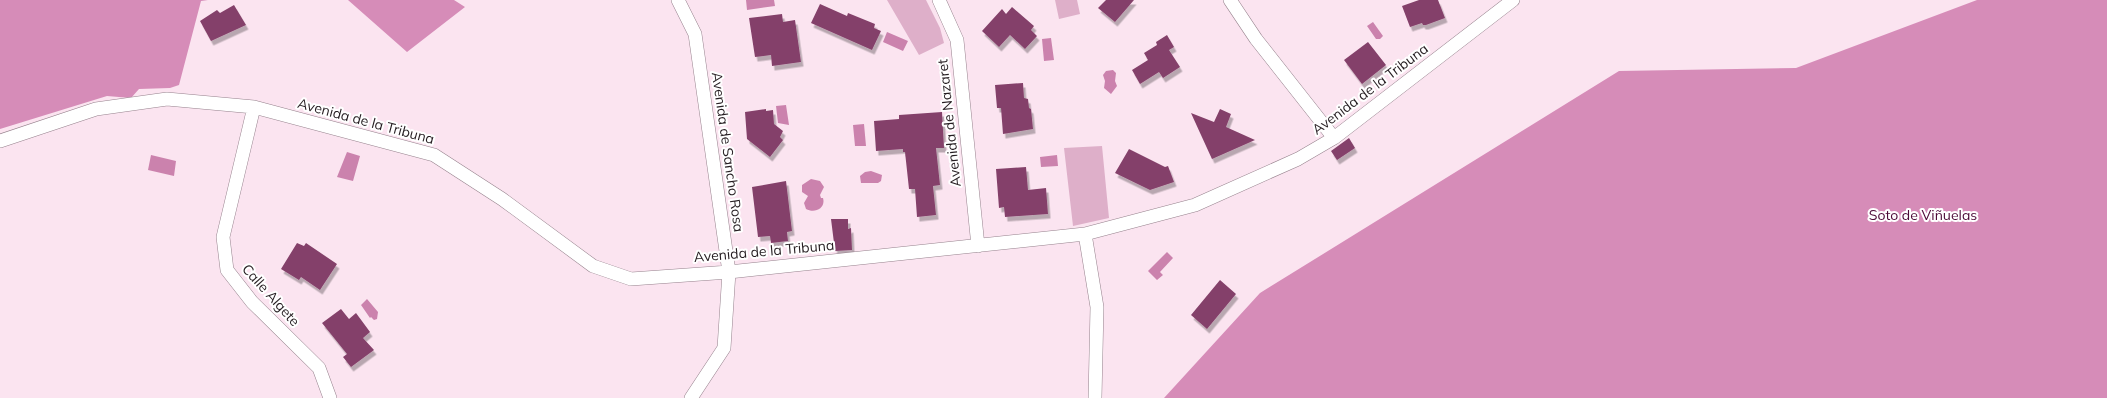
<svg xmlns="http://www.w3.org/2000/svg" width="2107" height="398" font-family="Mulish,sans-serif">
  <defs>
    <filter id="shadow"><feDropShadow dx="2.5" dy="4.5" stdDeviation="0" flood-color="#0004"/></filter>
  </defs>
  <rect width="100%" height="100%" fill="#fbe4f0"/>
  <path fill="#deafc9" d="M 887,0 L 926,0 L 940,28 L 944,43 L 919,55 Z
    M 1055,0 L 1077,0 L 1080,14 L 1059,19 Z
    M 1102,146 L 1109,218 L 1073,226 L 1064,148 Z"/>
  <path fill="#d68cb8" d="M 0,0 L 208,0 L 201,1 L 179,85 L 170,88 L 139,89 L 131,98 L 107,96 L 0,129 Z
    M 348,0 L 454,0 L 465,7 L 407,52 Z
    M 1977,0 L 2107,0 L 2107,398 L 1164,398 L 1260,293 L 1619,71 L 1796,68 Z"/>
  <path fill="#cb82ad" d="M 746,0 L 774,0 L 775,6 L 747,10 Z
    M 1373,22 L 1383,36 L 1380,39 L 1376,39 L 1367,26 Z
    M 887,32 L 908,41 L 903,51 L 883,42 Z
    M 1051,38 L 1054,60 L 1044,61 L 1042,39 Z
    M 1113,70 L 1116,73 L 1115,81 L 1117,86 L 1111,94 L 1104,88 L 1105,81 L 1103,75 L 1106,71 Z
    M 786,105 L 789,125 L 778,123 L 776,106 Z
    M 864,124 L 866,146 L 855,146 L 853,125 Z
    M 347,152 L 360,156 L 353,181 L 337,177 Z
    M 151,155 L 176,161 L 174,176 L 148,170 Z
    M 1057,155 L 1058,166 L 1041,167 L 1040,157 Z
    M 871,171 L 882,175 L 881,181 L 878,183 L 861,183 L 860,176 L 865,172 Z
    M 811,179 L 820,181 L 824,187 L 820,195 L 821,198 L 823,198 C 826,208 815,214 806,209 L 804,203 L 808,196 L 802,192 L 802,185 Z
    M 1167,252 L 1173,258 L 1160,272 L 1163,275 L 1157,280 L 1148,271 Z
    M 367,299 L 378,312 L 377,319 L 374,320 L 371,317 L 370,318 L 361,305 Z"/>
  <path fill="#84416a" filter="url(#shadow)" d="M 1106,0 L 1134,0 L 1115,22 L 1098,8 Z
    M 1419,0 L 1438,0 L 1445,18 L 1426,25 L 1423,25 L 1422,23 L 1410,27 L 1402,6 Z
    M 820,4 L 847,16 L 848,13 L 875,24 L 874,28 L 881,31 L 872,50 L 811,23 Z
    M 234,5 L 246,25 L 211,41 L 200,21 L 217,10 L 220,13 Z
    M 1012,7 L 1034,26 L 1031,30 L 1037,36 L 1025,49 L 1010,35 L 999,47 L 982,31 L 1002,9 L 1006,14 Z
    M 782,14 L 783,22 L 795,20 L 801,62 L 772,66 L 771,55 L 755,57 L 749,18 Z
    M 1167,35 L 1174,47 L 1169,50 L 1180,67 L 1163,78 L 1159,72 L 1140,84 L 1132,70 L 1148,60 L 1144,53 L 1157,45 L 1156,42 Z
    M 1368,42 L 1386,65 L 1362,84 L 1344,60 Z
    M 1023,83 L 1024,98 L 1028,99 L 1029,108 L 1031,109 L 1033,129 L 1003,134 L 1001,108 L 997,108 L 995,85 Z
    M 766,109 L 766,111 L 773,110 L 774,124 L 783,131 L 780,137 L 783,140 L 770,157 L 747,139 L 745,112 Z
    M 1220,109 L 1231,114 L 1226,127 L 1255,140 L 1212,159 L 1191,113 L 1214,122 Z
    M 942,112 L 944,148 L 936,148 L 940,185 L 933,186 L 936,215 L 917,217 L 915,189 L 909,189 L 905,152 L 903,152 L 903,149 L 876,151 L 874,121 L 899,119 L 899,115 Z
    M 1349,138 L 1355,148 L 1337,160 L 1331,151 Z
    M 1129,149 L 1165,167 L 1168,166 L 1174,182 L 1150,190 L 1115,173 Z
    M 1026,167 L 1028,190 L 1046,188 L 1048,214 L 1005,217 L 1004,207 L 999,208 L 996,169 Z
    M 786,181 L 792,231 L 787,232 L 788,241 L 771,243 L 770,236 L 758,237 L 752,187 Z
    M 831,219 L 848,219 L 848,229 L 851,228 L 852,250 L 835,251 Z
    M 297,243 L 304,246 L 306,243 L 337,264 L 320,290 L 301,277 L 299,280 L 281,269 Z
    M 1220,280 L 1236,294 L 1207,329 L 1191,315 Z
    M 341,309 L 349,319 L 356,313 L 370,332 L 363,338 L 374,350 L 351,367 L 343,357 L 347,354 L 322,323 Z"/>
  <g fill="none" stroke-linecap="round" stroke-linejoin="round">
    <defs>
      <path id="minor" d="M 678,0 L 695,34 L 729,272 L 724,348 L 691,398
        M 939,0 L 957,40 L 978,246
        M 1230,0 L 1256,39 L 1334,138
        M 254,107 L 223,237 L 227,270 L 252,302 L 319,368 L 330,398
        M 0,141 L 96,109 L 167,99 L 254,107 L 434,155 L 502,199 L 593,266 L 631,279 L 729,272 L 1085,234 L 1195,205 L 1298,159 L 1334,138 L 1513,0
        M 1085,234 L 1097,307 L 1095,398"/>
    </defs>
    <use href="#minor" stroke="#96828d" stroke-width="14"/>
    <use href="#minor" stroke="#fff" stroke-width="13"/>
  </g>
  <g text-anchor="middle" stroke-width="4" stroke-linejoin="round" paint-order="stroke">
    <g font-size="14" fill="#251d21" stroke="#fff">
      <text transform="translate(1370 89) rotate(-37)" y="5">Avenida de la Tribuna</text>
      <text transform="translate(366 121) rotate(15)" y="5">Avenida de la Tribuna</text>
      <text transform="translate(949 123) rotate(-96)" y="5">Avenida de Nazaret</text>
      <text transform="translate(728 152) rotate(82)" y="5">Avenida de Sancho Rosa</text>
      <text transform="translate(764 251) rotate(-5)" y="5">Avenida de la Tribuna</text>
      <text transform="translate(271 295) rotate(48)" y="5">Calle Algete</text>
    </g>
    <g font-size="14" fill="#4b0836" stroke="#fff">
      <text x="1923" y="220">Soto de Viñuelas</text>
    </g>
  </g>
</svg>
